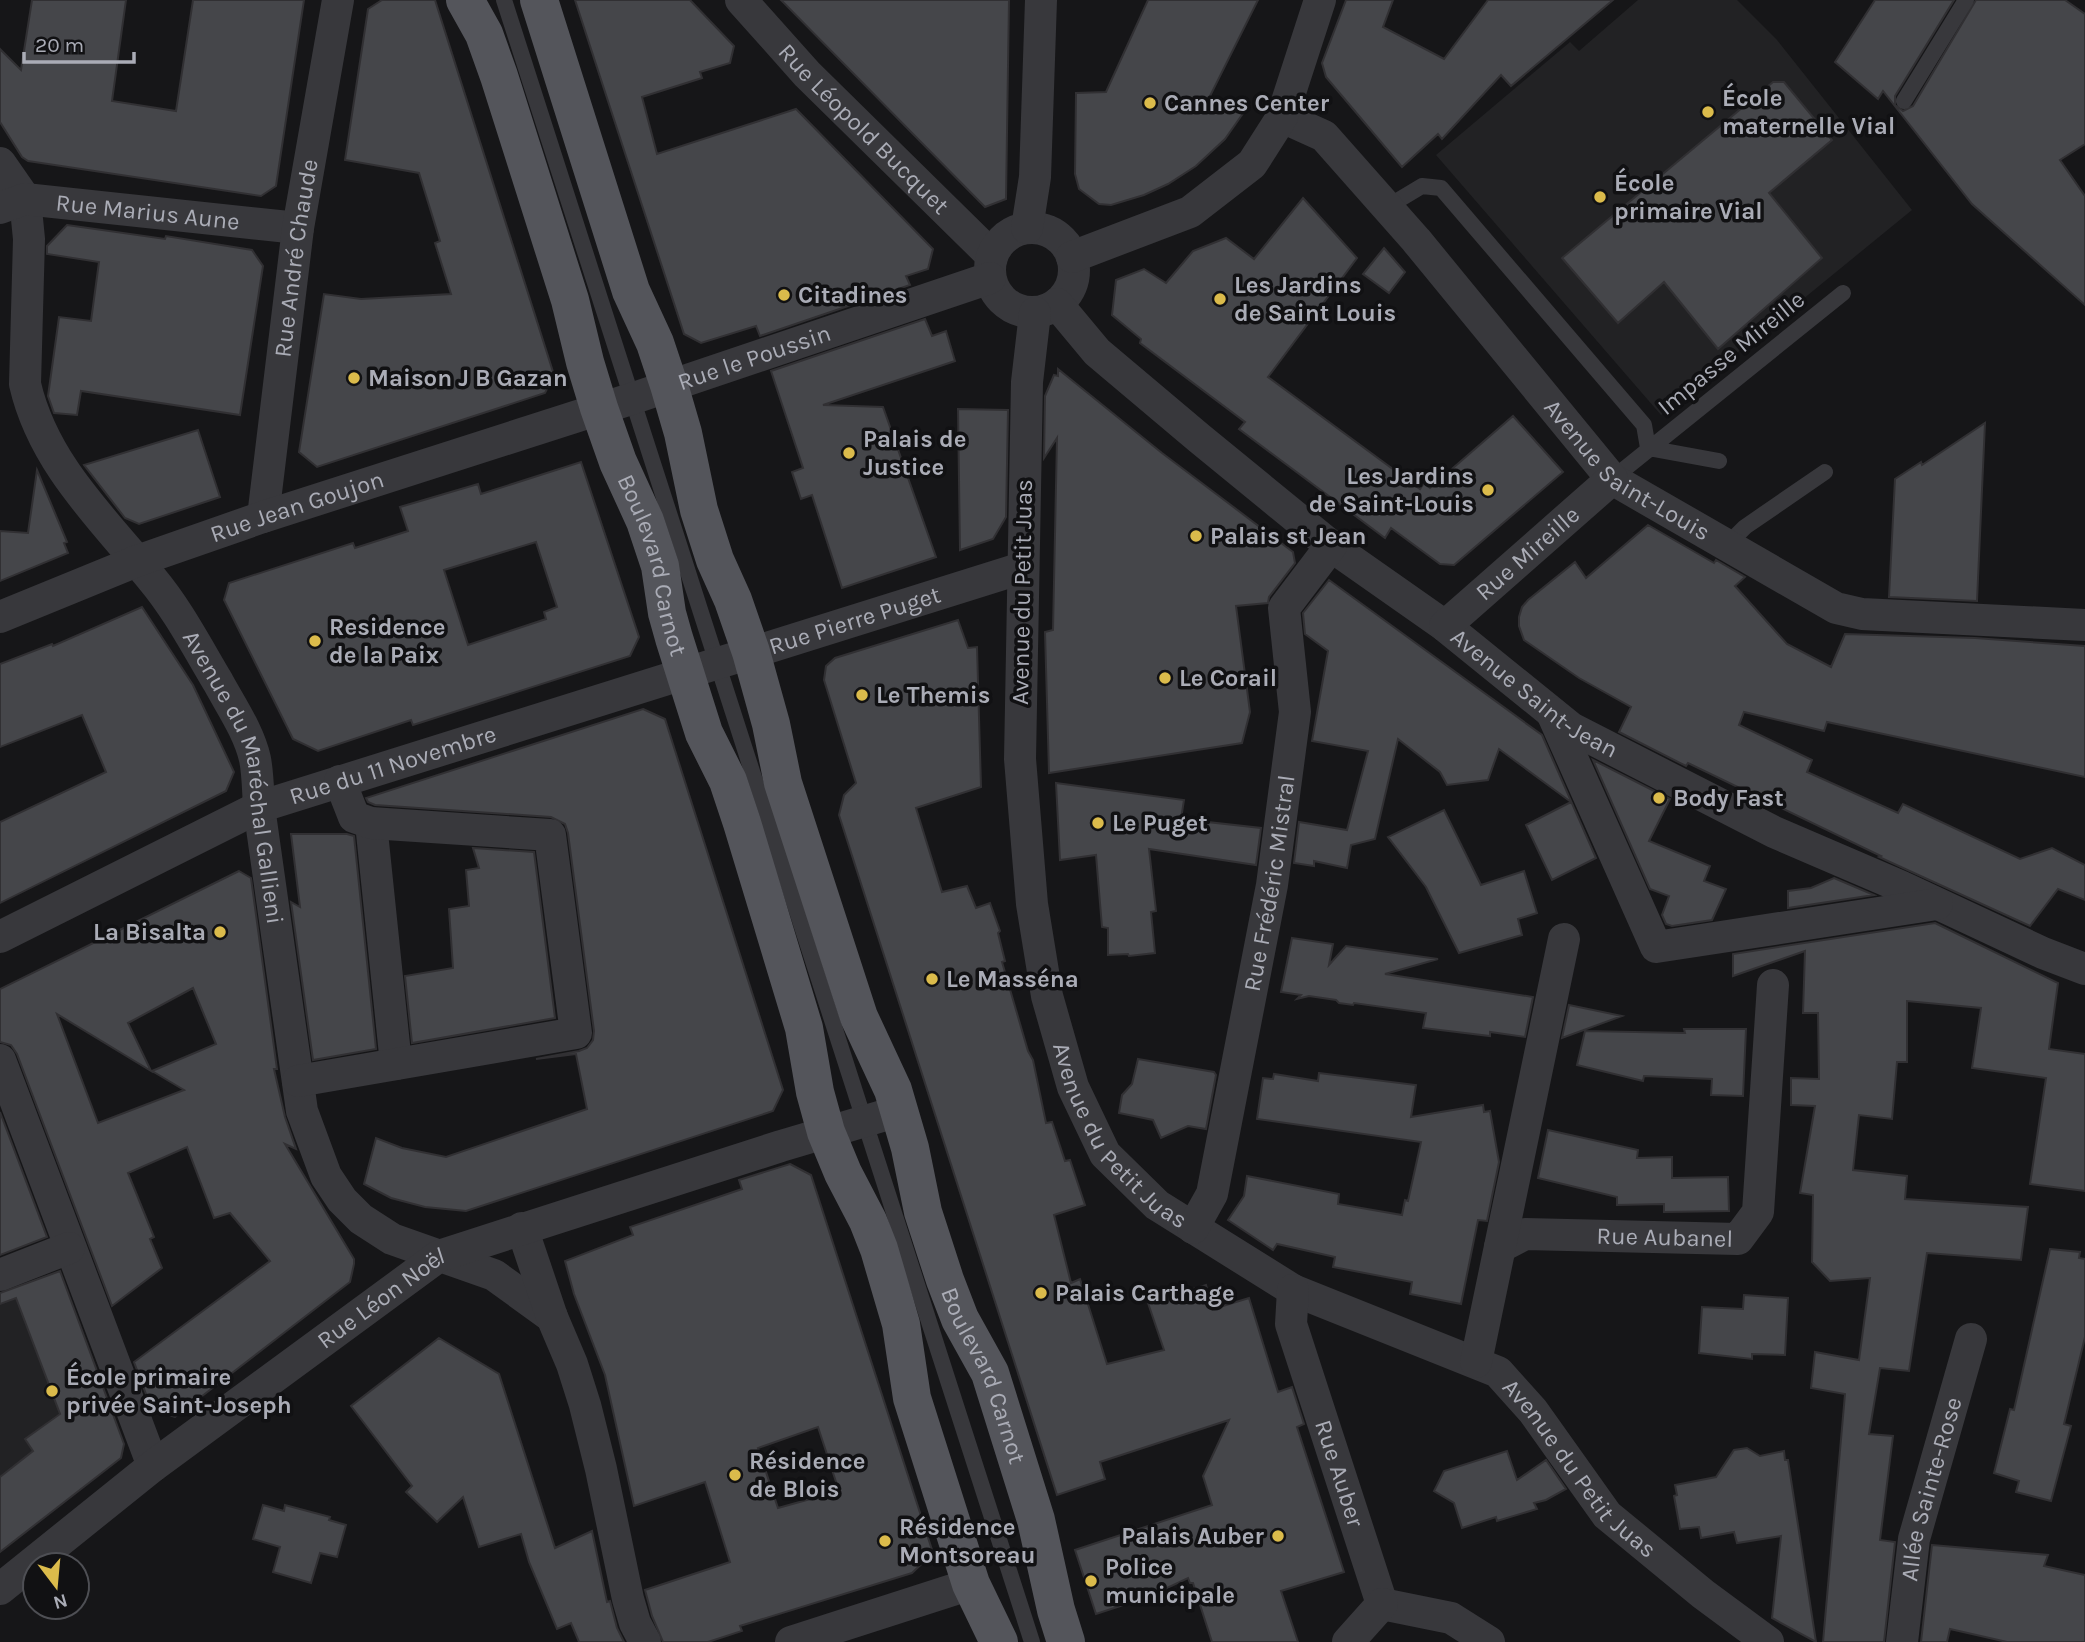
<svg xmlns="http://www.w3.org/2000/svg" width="2085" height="1642" font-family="Karla,sans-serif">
  <rect width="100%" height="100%" fill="#161618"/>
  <path fill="#222224" d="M 1638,0 L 1737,0 L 1777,40 L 1912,210 L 1661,415 L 1436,155 L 1570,42 L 1579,51 Z
    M 51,1276 L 107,1399 L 57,1415 L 25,1439 L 33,1451 L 50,1438 L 0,1499 L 0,1296 Z"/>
  <path fill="#45464a" stroke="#313033" stroke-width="2" fill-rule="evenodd" d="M 32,0 L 126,0 L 112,101 L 176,111 L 193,0 L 304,0 L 276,186 L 261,196 L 28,161 L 22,157 L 0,122 L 0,49 L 21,70 Z
    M 382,0 L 435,0 L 554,375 L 545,393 L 317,467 L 299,452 L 324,294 L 361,299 L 451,294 L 435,243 L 440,241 L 419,173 L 345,160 L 368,9 Z
    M 575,0 L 690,0 L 734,46 L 730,63 L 700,72 L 702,78 L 642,97 L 657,154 L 796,109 L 933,249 L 928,269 L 906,276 L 910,285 L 760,336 L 756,326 L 701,343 L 684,334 Z
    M 781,0 L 1009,0 L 1006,199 L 985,207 Z
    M 1148,0 L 1258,0 L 1210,96 L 1244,112 L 1225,139 L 1196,166 L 1168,184 L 1144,195 L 1111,205 L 1099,204 L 1079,189 L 1075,174 L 1076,93 L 1106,92 Z
    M 1346,0 L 1393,0 L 1383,27 L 1444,59 L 1488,0 L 1613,0 L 1511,86 L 1501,75 L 1442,139 L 1438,134 L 1402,167 L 1326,77 L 1322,63 Z
    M 1875,0 L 1954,0 L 1895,96 L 1895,105 L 1903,111 L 1913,106 L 1976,0 L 2065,0 L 2085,14 L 2085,144 L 2060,160 L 2085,196 L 2085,305 L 1972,204 L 1883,91 L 1878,99 L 1835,62 Z
    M 1773,82 L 1784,82 L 1832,140 L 1769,193 L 1822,258 L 1718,349 L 1664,282 L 1618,323 L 1562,258 Z
    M 1303,198 L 1357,258 L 1268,377 L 1420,489 L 1424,483 L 1430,488 L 1513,416 L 1563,472 L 1454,565 L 1440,564 L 1391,528 L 1385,538 L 1239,429 L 1245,422 L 1140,343 L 1141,339 L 1112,315 L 1116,280 L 1144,269 L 1166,283 L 1193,251 L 1226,238 L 1254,259 Z
    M 67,225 L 165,239 L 166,236 L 252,250 L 263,266 L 240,415 L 81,391 L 77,415 L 54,413 L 48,396 L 59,317 L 91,321 L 99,262 L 47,254 L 47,246 Z
    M 1384,248 L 1405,272 L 1389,293 L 1363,274 Z
    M 925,319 L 932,336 L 946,331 L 955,361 L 823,405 L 883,407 L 936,557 L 842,588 L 812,495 L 801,499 L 792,472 L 803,468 L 771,371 Z
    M 1058,369 L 1162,453 L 1293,552 L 1295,563 L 1269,597 L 1268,603 L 1236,606 L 1250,712 L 1242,743 L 1049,773 L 1045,632 L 1053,630 L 1057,438 L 1044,458 L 1045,396 L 1054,375 L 1058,376 Z
    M 958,409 L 1008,410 L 1006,517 L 993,539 L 960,550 Z
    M 1985,423 L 1977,601 L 1889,597 L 1895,479 L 1921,462 L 1922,465 Z
    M 198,430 L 220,497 L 139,524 L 125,518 L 84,465 Z
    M 581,462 L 639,637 L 630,656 L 413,725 L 411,720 L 318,751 L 293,739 L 224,600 L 229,583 L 353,543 L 355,548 L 408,531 L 400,507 L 478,484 L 481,494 ZM 536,542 L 557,607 L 544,612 L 546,619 L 468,645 L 444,570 Z
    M 37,470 L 67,542 L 64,543 L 68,553 L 0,581 L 0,531 L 28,533 Z
    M 1648,525 L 1714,563 L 1716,560 L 1745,577 L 1735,586 L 1787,644 L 1831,667 L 1845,634 L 1975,638 L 2085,646 L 2085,777 L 1827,722 L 1824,731 L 1744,712 L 1739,725 L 1812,760 L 1807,772 L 1898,813 L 1903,804 L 2020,859 L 2052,848 L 2085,865 L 2085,900 L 2058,889 L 2030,926 L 1879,857 L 1881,856 L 1688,763 L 1686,766 L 1619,732 L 1631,707 L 1579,678 L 1524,640 L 1519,626 L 1519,617 L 1522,607 L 1528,600 L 1575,562 L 1586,578 Z
    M 1329,580 L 1542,735 L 1596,858 L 1552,880 L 1526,825 L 1571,802 L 1499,749 L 1488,780 L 1447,785 L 1440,772 L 1398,739 L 1375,839 L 1351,845 L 1347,868 L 1314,861 L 1314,866 L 1294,863 L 1299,822 L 1347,830 L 1368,751 L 1312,741 L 1328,651 L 1305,634 L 1303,613 Z
    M 142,607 L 193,685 L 234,772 L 226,791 L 0,903 L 0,822 L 106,772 L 82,715 L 0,747 L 0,664 L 52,644 L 53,646 Z
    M 958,620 L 968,648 L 977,647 L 981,787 L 916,808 L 942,892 L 967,886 L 976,908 L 990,903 L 1000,931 L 998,933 L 1005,961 L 1002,962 L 1028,1051 L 1033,1060 L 1046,1123 L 1052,1122 L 1065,1161 L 1070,1160 L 1085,1205 L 1054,1215 L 1071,1283 L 1080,1279 L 1107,1364 L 1164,1350 L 1148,1303 L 1206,1285 L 1213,1309 L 1249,1298 L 1278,1392 L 1292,1387 L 1304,1424 L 1297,1427 L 1344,1572 L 1281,1591 L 1298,1642 L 1212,1642 L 1193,1583 L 1190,1583 L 1188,1578 L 1148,1597 L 1096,1614 L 1075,1550 L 1212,1505 L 1203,1476 L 1229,1420 L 1100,1462 L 1105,1479 L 1057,1495 L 839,815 L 844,795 L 856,783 L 824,680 L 826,666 L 835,658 Z
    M 643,709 L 665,719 L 783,1090 L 773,1111 L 466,1211 L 425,1207 L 391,1198 L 364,1184 L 376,1138 L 402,1148 L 446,1157 L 587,1109 L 576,1054 L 536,1059 L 579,1051 L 587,1048 L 593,1040 L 594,1031 L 568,833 L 565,824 L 551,817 L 375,805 L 368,802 L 366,798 Z
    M 1593,760 L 1670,799 L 1649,841 L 1710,866 L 1704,881 L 1726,889 L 1712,920 L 1672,926 L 1666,924 L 1662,915 L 1669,896 L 1650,889 Z
    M 1056,783 L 1184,800 L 1181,819 L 1261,828 L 1256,865 L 1149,849 L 1156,911 L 1151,912 L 1155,953 L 1129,956 L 1128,954 L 1108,955 L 1108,928 L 1102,927 L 1096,855 L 1060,860 Z
    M 1444,810 L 1481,885 L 1524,871 L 1537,913 L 1518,919 L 1522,935 L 1459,953 L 1426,887 L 1388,837 Z
    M 291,834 L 347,834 L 354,836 L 376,1049 L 313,1060 L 291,902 L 300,907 Z
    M 473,848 L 534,852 L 555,1018 L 412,1043 L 405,976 L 453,968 L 449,909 L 469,906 L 466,870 L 479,868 Z
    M 239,871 L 251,878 L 277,1069 L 274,1069 L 285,1117 L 296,1149 L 285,1144 L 354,1259 L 354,1264 L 350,1282 L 175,1417 L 152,1410 L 134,1362 L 270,1261 L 230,1213 L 214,1218 L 187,1147 L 128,1173 L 154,1237 L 150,1239 L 162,1268 L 112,1306 L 17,1054 L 11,1045 L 0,1042 L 0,989 ZM 193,988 L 216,1044 L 152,1071 L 184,1090 L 98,1123 L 57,1014 L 151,1071 L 128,1023 Z
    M 1834,878 L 1874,895 L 1788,908 L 1788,891 L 1811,888 Z
    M 1935,923 L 2058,983 L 2049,1049 L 2085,1054 L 2085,1191 L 2030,1184 L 2046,1078 L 1972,1068 L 1981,1008 L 1907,1001 L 1907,1062 L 1897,1062 L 1892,1119 L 1859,1115 L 1853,1170 L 1907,1176 L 1905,1199 L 2028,1207 L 2021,1260 L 1927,1253 L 1909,1371 L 1880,1368 L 1869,1434 L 1893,1436 L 1880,1540 L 1895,1542 L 1884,1642 L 1823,1642 L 1845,1394 L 1811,1388 L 1815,1352 L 1859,1360 L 1870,1278 L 1830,1281 L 1812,1262 L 1813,1195 L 1800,1193 L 1815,1106 L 1791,1105 L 1791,1078 L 1819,1079 L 1818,1013 L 1803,1013 L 1805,951 L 1733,976 L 1733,954 Z
    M 1292,938 L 1333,944 L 1329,965 L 1346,946 L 1438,959 L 1385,974 L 1533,997 L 1525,1037 L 1490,1032 L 1490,1036 L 1423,1028 L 1426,1013 L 1354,1003 L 1353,1005 L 1339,1003 L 1336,1000 L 1309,996 L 1297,999 L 1301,995 L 1281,992 Z
    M 1569,1005 L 1622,1016 L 1562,1038 Z
    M 1684,1029 L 1746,1029 L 1743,1096 L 1711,1095 L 1712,1079 L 1644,1076 L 1643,1081 L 1577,1065 L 1585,1031 L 1685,1033 Z
    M 1138,1059 L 1214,1072 L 1216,1075 L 1206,1129 L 1188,1126 L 1161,1138 L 1153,1120 L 1119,1113 L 1122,1095 L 1132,1084 Z
    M 1319,1073 L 1416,1085 L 1411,1117 L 1483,1105 L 1484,1112 L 1490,1111 L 1499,1162 L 1487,1221 L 1478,1220 L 1461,1304 L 1410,1294 L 1412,1282 L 1333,1267 L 1335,1257 L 1277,1244 L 1273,1250 L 1228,1220 L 1244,1196 L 1247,1176 L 1339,1194 L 1338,1204 L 1402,1215 L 1405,1200 L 1408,1201 L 1421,1142 L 1257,1119 L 1263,1078 L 1273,1079 L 1274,1074 L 1318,1081 Z
    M 0,1112 L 47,1237 L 0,1255 Z
    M 1548,1130 L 1638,1150 L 1637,1158 L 1672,1157 L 1672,1178 L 1728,1177 L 1729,1211 L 1664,1212 L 1664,1204 L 1617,1205 L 1617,1197 L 1538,1178 Z
    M 790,1164 L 811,1175 L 933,1553 L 912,1573 L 740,1626 L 742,1631 L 708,1642 L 663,1642 L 652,1616 L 645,1590 L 730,1562 L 705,1482 L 634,1506 L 605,1375 L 574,1294 L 565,1261 L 633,1235 L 630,1227 L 742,1189 L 739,1180 ZM 818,1427 L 839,1491 L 778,1508 L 758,1448 Z
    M 2050,1249 L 2080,1252 L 2079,1258 L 2085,1259 L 2085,1337 L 2064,1424 L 2071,1426 L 2051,1501 L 2016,1492 L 2019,1481 L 1994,1473 L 2010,1409 L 2014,1410 Z
    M 60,1271 L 124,1444 L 121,1458 L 0,1552 L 0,1477 L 33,1451 L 25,1439 L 60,1414 L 16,1298 L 0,1304 L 0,1293 Z
    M 1744,1295 L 1788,1298 L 1785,1355 L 1752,1354 L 1752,1359 L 1699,1353 L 1702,1307 L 1743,1309 Z
    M 439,1338 L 499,1374 L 555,1548 L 592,1531 L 607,1602 L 610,1601 L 617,1628 L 624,1642 L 579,1642 L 571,1623 L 557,1629 L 529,1562 L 521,1534 L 479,1547 L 463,1497 L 437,1522 L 406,1492 L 412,1486 L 351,1406 Z
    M 1747,1448 L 1760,1456 L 1784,1451 L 1785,1460 L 1788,1460 L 1816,1642 L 1772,1618 L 1781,1536 L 1737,1543 L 1734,1532 L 1701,1538 L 1699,1527 L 1680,1529 L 1674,1496 L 1677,1495 L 1675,1485 L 1716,1477 L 1734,1450 Z
    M 1507,1451 L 1517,1480 L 1546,1460 L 1566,1489 L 1546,1500 L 1534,1503 L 1537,1509 L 1497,1521 L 1496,1517 L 1462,1528 L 1454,1503 L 1434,1491 L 1444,1471 Z
    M 263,1505 L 284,1511 L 285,1505 L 330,1517 L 329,1520 L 346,1525 L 337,1557 L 320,1553 L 311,1583 L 273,1572 L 280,1547 L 253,1539 Z
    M 1932,1545 L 2048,1555 L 2044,1566 L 2085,1575 L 2085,1642 L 2007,1642 L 1950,1629 L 1947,1642 L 1921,1642 Z"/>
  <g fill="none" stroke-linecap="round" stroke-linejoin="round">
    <path stroke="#38383c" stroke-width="16" d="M 504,0 L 1032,1642
      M 1904,101 L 1966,0
      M 1387,207 L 1422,186 L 1441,188 L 1644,425 L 1648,448
      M 1648,448 L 1719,461
      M 1612,479 L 1843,293
      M 1727,545 L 1745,527 L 1825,472"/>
    <g stroke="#38383c" stroke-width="32">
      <path id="s1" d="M 741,0 L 807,74 L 992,256"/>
      <path id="s2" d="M 1282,117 L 1324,136 L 1416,240 L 1612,479 L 1836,608 L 1862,614 L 2085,625"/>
      <path id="s3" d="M 0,163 L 25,199 L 29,239 L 25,384 C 43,463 102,518 152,579 C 178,610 197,647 218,682 C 231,706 249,732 255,759 C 258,774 258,792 259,807 L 302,1111 L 326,1176 L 342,1200 L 361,1219 L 392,1239 L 494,1275 L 552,1317"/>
      <path id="s4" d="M 0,208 L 25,199 L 298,228"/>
      <circle cx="1032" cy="270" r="42"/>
      <path d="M 1027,228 L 1035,177 L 1041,0"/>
      <path d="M 1072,257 L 1190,212 L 1252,164 L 1282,117 L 1320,0"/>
      <path id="s5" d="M 1057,304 L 1097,352 L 1199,438 L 1331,546 L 1445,626 L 1571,728 L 1774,832 L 1902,887 L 2043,953 L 2085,969"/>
      <path id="s6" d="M 1035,313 L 1027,382 L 1020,759 L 1032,904 L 1047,996 L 1073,1087 L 1105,1154 L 1157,1205 L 1293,1290 L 1498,1372 L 1533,1411 L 1607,1515 L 1703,1594 L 1768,1642"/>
      <path id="s7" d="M 263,517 L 298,228 L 338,0"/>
      <path id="s8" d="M 0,617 L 137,561 L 263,517 L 634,398 L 990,278"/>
      <path id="s9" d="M 1445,626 L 1612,479"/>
      <path d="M 1552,713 L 1656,947 L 1937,904"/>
      <path d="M 371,823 L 396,1064"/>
      <path id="s10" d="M 0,937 L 259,807 L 1022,568"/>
      <path d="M 0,1060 L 153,1466"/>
      <path d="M 298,1081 L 576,1033 L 550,835 L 371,823 L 354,817 L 340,781"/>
      <path d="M 522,1228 L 552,1317 L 572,1364 L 585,1405 L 601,1469 L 628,1599 L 635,1623 L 645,1642"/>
      <path id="s11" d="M 1193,1228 L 1212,1194 L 1272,885 L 1295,712 L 1284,608 L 1331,546"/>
      <path id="s12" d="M 1500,1247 L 1525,1234 L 1738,1239 L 1758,1212 L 1773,985"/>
      <path d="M 0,1275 L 69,1248"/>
      <path id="s13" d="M 1293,1290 L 1291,1324 L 1382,1604"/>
      <path d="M 1476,1362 L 1564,939"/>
      <path id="s14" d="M 0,1589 L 153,1466 L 439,1256 L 781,1146 L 899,1111"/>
      <path d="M 1382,1604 L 1451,1618 L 1489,1642"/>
      <path d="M 791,1642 L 971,1584"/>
      <path d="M 1348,1642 L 1382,1604"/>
      <path id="s15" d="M 1902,1642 L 1914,1539 L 1971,1339"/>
    </g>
    <g stroke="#54555b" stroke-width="38">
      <path id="s16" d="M 465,0 L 484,34 L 499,76 L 570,300 L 585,362 L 599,408 L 618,462 L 645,521 L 660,566 L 667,613 L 674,638 L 704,733 L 728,781 L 742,823 L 804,1028 L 815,1092 L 826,1132 L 843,1173 L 868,1221 L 879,1249 L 901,1324 L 912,1398 L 971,1584 L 999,1642"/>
      <path id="s17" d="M 539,0 L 631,291 L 655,343 L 669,385 L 683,433 L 699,510 L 715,560 L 733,600 L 751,652 L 771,724 L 783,783 L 859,1017 L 893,1090 L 910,1148 L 923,1212 L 945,1280 L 960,1319 L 990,1373 L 1036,1520 L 1056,1610 L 1066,1642"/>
    </g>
  </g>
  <g fill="#dbbb4b" stroke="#111113" stroke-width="2.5">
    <circle cx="1150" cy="103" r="7"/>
    <circle cx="1708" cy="112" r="7"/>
    <circle cx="1600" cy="197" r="7"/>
    <circle cx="784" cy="295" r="7"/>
    <circle cx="1220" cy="299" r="7"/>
    <circle cx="354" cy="378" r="7"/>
    <circle cx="849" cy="453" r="7"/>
    <circle cx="1488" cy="490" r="7"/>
    <circle cx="1196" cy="536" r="7"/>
    <circle cx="315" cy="641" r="7"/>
    <circle cx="1165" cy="678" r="7"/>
    <circle cx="862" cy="695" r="7"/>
    <circle cx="1659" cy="798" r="7"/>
    <circle cx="1098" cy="823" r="7"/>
    <circle cx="220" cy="932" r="7"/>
    <circle cx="932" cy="979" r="7"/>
    <circle cx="1041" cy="1293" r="7"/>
    <circle cx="52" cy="1391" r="7"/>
    <circle cx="735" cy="1475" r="7"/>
    <circle cx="1278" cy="1536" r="7"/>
    <circle cx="885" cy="1541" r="7"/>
    <circle cx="1091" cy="1581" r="7"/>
  </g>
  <g text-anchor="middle" stroke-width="7" stroke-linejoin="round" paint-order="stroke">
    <g font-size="24" font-weight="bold" fill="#aaacb6" stroke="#111113" text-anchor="start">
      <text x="1722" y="106">École<tspan x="1722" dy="28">maternelle Vial</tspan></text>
      <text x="1164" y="111">Cannes Center</text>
      <text x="1614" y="191">École<tspan x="1614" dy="28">primaire Vial</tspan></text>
      <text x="1234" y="293">Les Jardins<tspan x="1234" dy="28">de Saint Louis</tspan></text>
      <text x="798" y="303">Citadines</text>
      <text x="368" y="386">Maison J B Gazan</text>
      <text x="863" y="447">Palais de<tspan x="863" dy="28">Justice</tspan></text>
      <text x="1474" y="484" text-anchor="end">Les Jardins<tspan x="1474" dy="28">de Saint-Louis</tspan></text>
      <text x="1210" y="544">Palais st Jean</text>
      <text x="329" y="635">Residence<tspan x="329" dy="28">de la Paix</tspan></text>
      <text x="1179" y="686">Le Corail</text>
      <text x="876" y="703">Le Themis</text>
      <text x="1673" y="806">Body Fast</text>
      <text x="1112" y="831">Le Puget</text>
      <text x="206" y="940" text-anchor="end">La Bisalta</text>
      <text x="946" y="987">Le Masséna</text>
      <text x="1055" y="1301">Palais Carthage</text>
      <text x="66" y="1385">École primaire<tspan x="66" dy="28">privée Saint-Joseph</tspan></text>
      <text x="749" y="1469">Résidence<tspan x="749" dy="28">de Blois</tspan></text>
      <text x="899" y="1535">Résidence<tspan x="899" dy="28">Montsoreau</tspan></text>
      <text x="1264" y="1544" text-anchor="end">Palais Auber</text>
      <text x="1105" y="1575">Police<tspan x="1105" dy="28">municipale</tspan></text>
    </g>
    <g font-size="24" fill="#aaacb6" stroke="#111113">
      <text dy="8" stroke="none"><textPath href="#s1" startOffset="178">Rue Léopold Bucquet</textPath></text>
      <text dy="8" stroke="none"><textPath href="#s4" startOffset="150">Rue Marius Aune</textPath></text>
      <text dy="8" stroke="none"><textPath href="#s7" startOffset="261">Rue André Chaude</textPath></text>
      <text transform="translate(1731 353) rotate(-39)" y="8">Impasse Mireille</text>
      <text dy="8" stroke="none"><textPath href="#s8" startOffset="798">Rue le Poussin</textPath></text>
      <text dy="8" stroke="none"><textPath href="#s2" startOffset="500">Avenue Saint-Louis</textPath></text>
      <text dy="8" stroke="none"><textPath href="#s8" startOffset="317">Rue Jean Goujon</textPath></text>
      <text dy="8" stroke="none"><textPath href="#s9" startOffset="110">Rue Mireille</textPath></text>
      <text dy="8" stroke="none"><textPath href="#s16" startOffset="597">Boulevard Carnot</textPath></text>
      <text transform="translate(1022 592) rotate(-89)" y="8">Avenue du Petit Juas</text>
      <text dy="8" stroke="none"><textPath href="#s10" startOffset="914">Rue Pierre Puget</textPath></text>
      <text dy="8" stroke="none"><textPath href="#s5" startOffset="618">Avenue Saint-Jean</textPath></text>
      <text dy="8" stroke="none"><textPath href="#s10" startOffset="430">Rue du 11 Novembre</textPath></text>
      <text dy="8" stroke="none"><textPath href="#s3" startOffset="684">Avenue du Maréchal Gallieni</textPath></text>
      <text dy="8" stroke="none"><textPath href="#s11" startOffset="355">Rue Frédéric Mistral</textPath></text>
      <text dy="8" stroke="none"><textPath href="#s6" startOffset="847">Avenue du Petit Juas</textPath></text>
      <text dy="8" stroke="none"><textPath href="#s12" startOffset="168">Rue Aubanel</textPath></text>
      <text dy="8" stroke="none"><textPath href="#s14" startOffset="480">Rue Léon Noël</textPath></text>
      <text dy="8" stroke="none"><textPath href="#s17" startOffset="1449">Boulevard Carnot</textPath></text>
      <text dy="8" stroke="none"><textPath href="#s6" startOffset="1435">Avenue du Petit Juas</textPath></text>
      <text dy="8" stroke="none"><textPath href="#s13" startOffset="191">Rue Auber</textPath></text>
      <text dy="8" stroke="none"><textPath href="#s15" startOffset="156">Allée Sainte-Rose</textPath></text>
    </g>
  </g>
  <g transform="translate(56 1586) rotate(164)"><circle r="33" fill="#111113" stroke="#4e4f54" stroke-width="2"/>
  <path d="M0-5L12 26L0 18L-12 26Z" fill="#dbbb4b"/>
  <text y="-10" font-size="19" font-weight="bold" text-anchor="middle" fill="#aaacb6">N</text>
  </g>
  <path d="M24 52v10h110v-10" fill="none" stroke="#aaacb6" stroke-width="3.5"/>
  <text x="35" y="52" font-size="21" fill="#aaacb6" stroke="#111113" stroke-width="5" paint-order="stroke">20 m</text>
</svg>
